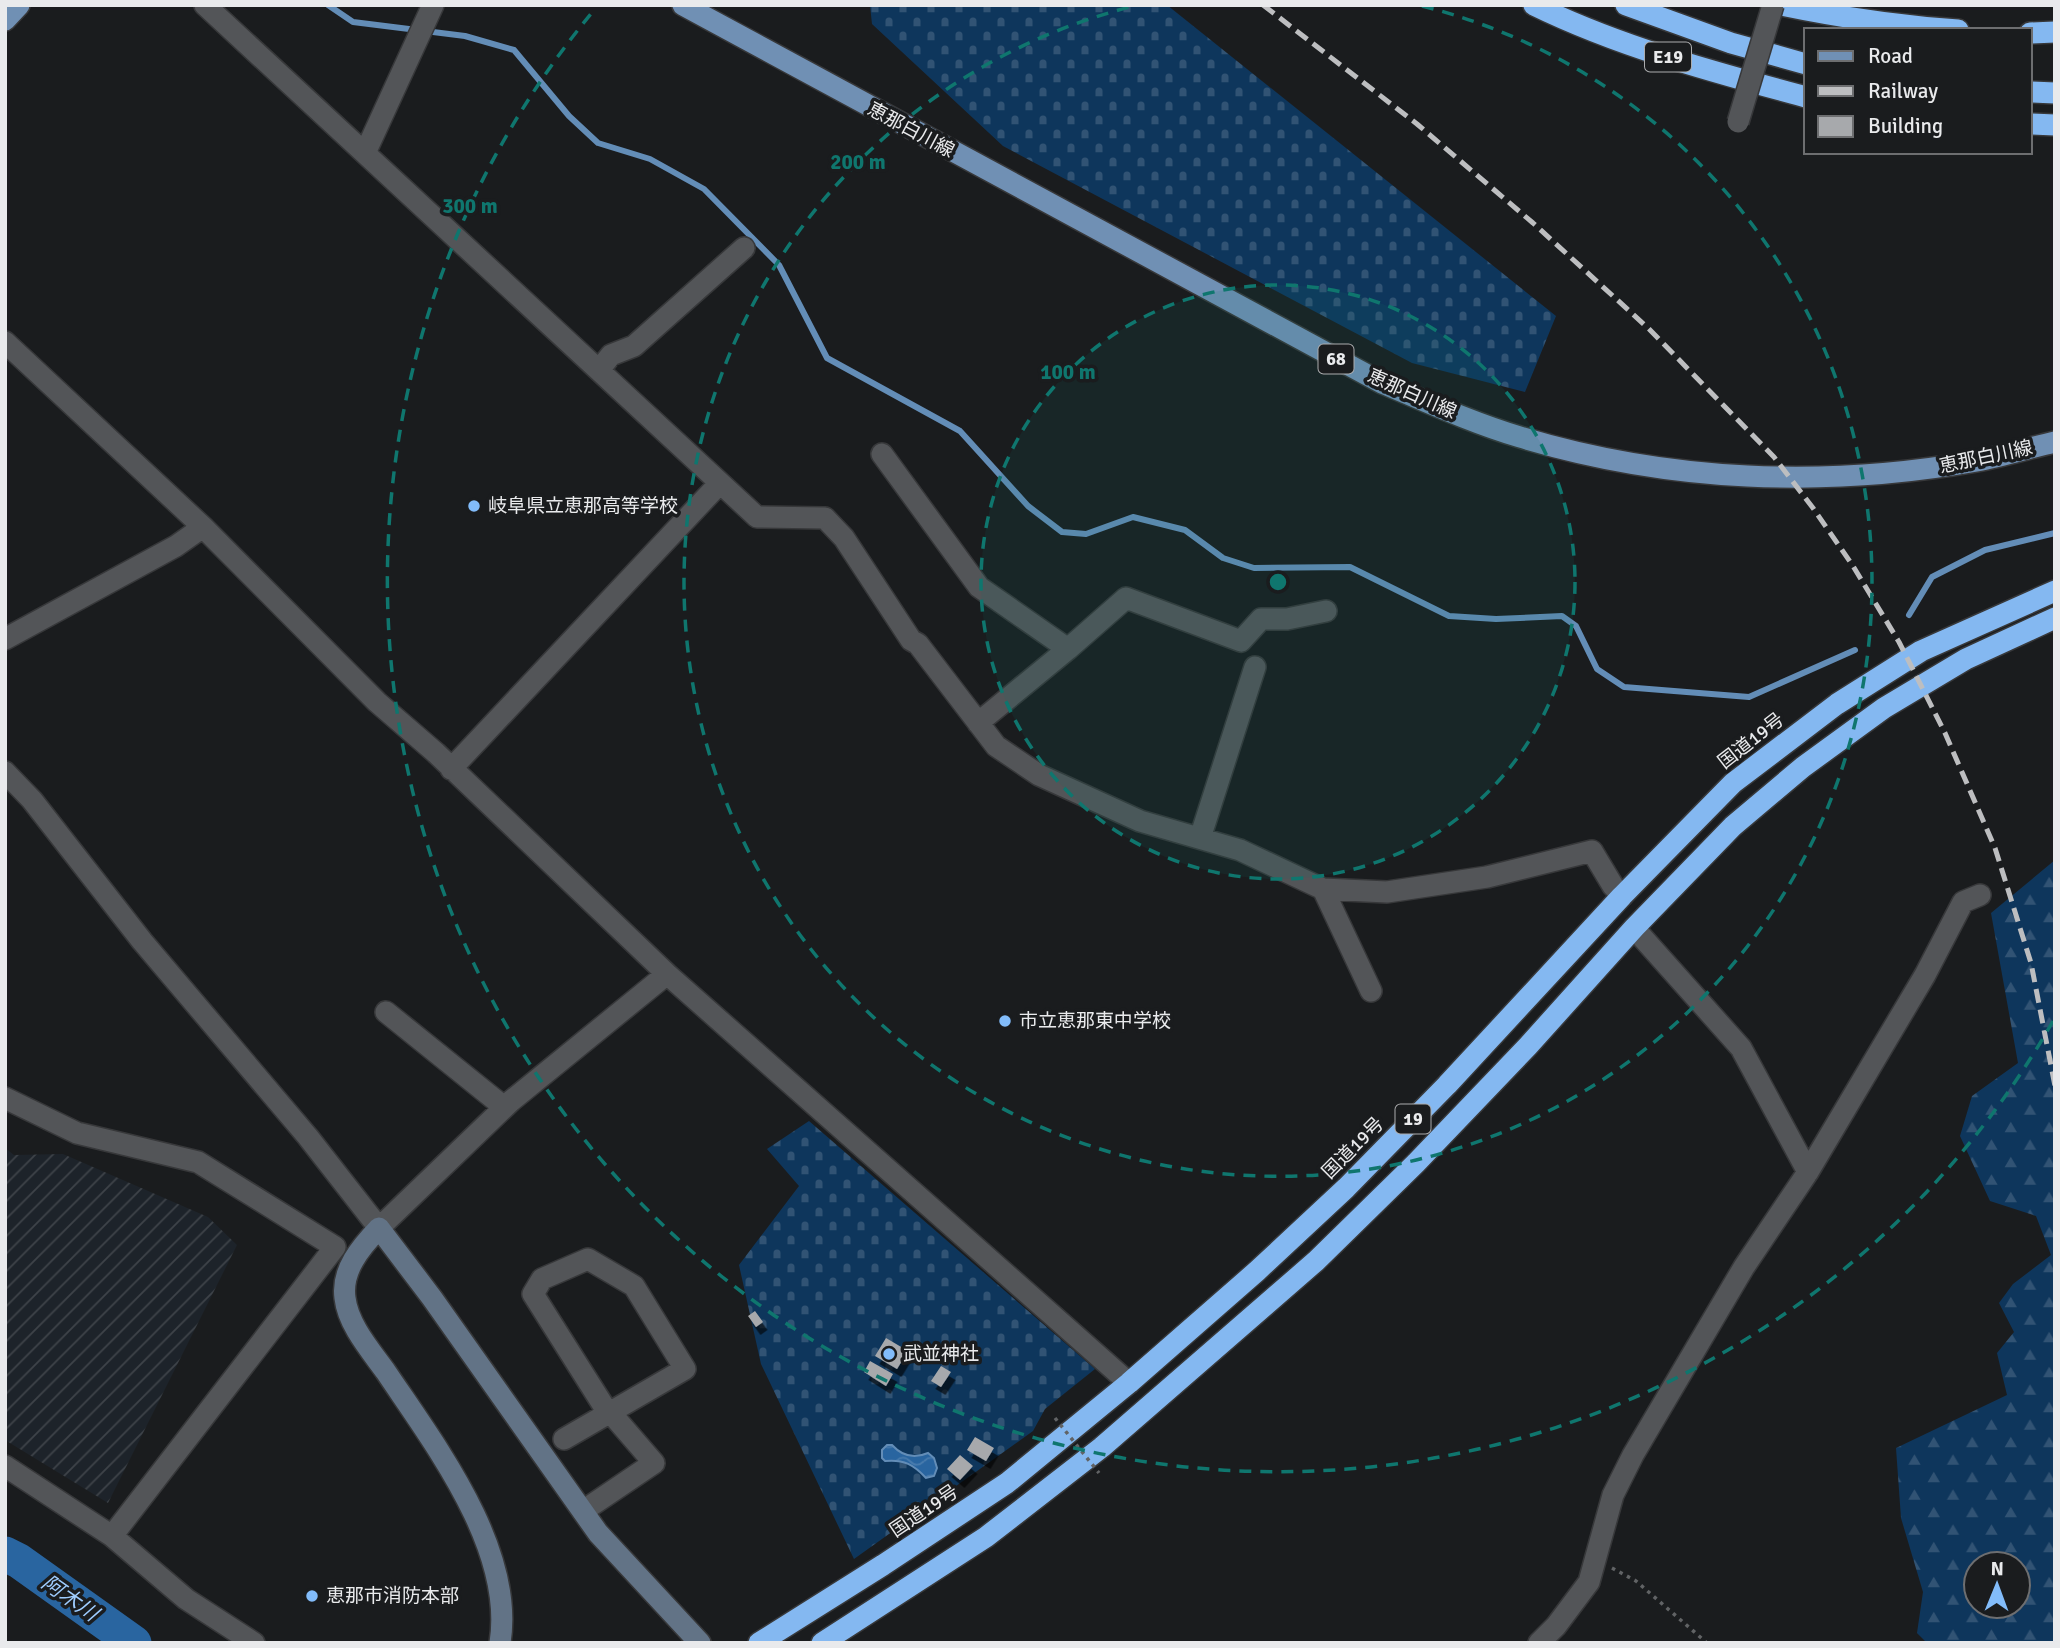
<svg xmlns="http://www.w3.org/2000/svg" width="2060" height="1648" font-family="Signika,'Noto Sans JP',sans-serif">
<defs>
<pattern id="industrial-furrows" width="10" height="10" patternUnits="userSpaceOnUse" patternTransform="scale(1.75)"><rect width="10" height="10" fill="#1d232a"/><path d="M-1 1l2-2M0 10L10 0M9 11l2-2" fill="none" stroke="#3e4349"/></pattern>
<pattern id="forest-firs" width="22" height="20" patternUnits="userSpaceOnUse" patternTransform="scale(1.75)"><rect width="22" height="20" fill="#0e365c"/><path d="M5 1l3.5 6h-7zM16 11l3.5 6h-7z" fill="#315374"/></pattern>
<pattern id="cemetery-stones" width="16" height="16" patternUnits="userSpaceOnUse" patternTransform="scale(1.75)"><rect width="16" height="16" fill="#0e365c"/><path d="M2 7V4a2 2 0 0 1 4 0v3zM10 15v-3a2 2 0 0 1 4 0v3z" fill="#315374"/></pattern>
<pattern id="water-waves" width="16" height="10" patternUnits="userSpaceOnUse" patternTransform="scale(1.75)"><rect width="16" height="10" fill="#2965a0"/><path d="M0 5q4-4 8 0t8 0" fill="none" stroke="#487bad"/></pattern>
<filter id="shadow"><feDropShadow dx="4.5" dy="8" stdDeviation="0" flood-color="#0009"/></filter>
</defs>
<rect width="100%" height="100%" fill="#1a1c1e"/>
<path fill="url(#industrial-furrows)" d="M 5,1148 L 14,1155 L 63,1154 L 208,1217 L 237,1245 L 108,1503 L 5,1440 Z"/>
<path fill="url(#forest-firs)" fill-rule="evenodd" d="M 2055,860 L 2055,1643 L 1927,1643 L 1917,1633 L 1923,1592 L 1901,1518 L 1896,1448 L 2007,1395 L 1997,1353 L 2014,1332 L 1999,1303 L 2013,1284 L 2051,1255 L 2036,1216 L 1990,1201 L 1960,1136 L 1972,1096 L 2018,1063 L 1991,913 ZM 1976,1564 L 2018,1564 L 2018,1606 L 1976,1606 Z"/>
<path fill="url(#cemetery-stones)" d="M 870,5 L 1167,5 L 1556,316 L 1525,392 L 1412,363 L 1003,146 L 872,24 Z
M 809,1121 L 1095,1369 L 1045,1409 L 1033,1431 L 854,1559 L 761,1364 L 739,1265 L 799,1186 L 767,1149 Z"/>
<path fill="url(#water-waves)" stroke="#638db7" stroke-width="2" d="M 887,1445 L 892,1445 C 902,1456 914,1459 928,1453 L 934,1458 L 937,1468 L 934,1476 L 926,1478 C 914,1465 904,1459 885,1461 L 882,1458 L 882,1450 Z"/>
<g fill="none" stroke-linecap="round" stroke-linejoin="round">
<path stroke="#638db7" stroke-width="6" d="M 328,5 L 353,22 L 465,36 L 514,50 L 569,116 L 598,143 L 650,159 L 704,189 L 779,265 L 827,358 L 960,431 L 1028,506 L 1062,532 L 1086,534 L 1133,517 L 1185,530 L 1223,558 L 1254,568 L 1350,567 L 1449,616 L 1496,619 L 1562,616 L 1576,626 L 1597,669 L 1624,687 L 1749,697 L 1855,650
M 1909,615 L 1932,577 L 1985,550 L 2055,533"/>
<path stroke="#2965a0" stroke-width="35" d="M 5,1554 L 19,1561 L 134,1643"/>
</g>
<path fill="#a7a9ac" filter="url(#shadow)" d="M 755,1311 L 763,1322 L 756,1327 L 748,1316 Z
M 886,1338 L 908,1351 L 897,1369 L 875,1356 Z
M 870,1361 L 893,1374 L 886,1386 L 864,1372 Z
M 941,1366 L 951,1372 L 941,1387 L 931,1381 Z
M 975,1437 L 994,1448 L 986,1461 L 967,1450 Z
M 960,1455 L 973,1466 L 960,1480 L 947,1469 Z"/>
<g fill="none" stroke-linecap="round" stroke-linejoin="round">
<defs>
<path id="street" d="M 205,5 L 757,517 L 825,518 L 844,538 L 911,640 L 918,644 L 996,746 L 1039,775 L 1140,821 L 1240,850 L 1323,889 L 1387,892 L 1487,877 L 1592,851 L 1613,886 L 1622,896
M 365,153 L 433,5
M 5,342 L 203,527 L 377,702 L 436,753 L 667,974 L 1129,1383
M 599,370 L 611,355 L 634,346 L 744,248
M 882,454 L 979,587 L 1068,649 L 1126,598 L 1241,641 L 1261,619 L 1287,619 L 1326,611
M 5,639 L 176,546 L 203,527
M 978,723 L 1068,649
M 451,769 L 719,484
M 5,772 L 32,800 L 142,941 L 308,1137 L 379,1228 L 511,1101 L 667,974
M 1200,838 L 1255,667
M 1323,889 L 1371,991
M 1634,928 L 1741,1048 L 1808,1172
M 386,1012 L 504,1107
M 5,1098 L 77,1133 L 198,1162 L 335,1247 L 112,1536
M 564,1439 L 685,1369 L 634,1286 L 588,1259 L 542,1279 L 533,1294 L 603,1405 L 610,1412 L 654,1463 L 583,1511
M 5,1466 L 112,1536 L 186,1599 L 254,1643
M 1539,1643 L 1556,1626 L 1589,1582 L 1613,1495 L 1633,1455 L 1744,1267 L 1808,1172 L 1925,975 L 1963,902 L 1980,895"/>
<path id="secondary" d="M 500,1643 C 515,1549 435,1445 386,1372 C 371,1351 348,1325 345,1298 C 341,1270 361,1247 379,1228 L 432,1298 L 598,1533 L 700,1643"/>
<path id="primary" d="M 683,5 L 1382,383 C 1427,402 1473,423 1520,437 C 1669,482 1825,488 1977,461 C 2003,456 2029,448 2055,442
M 5,20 L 19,5"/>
<path id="highway" d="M 1534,5 C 1620,47 1714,72 1806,97
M 1626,5 L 1731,43 L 1806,64
M 1781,5 C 1839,17 1898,26 1958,30
M 2030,33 L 2055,32
M 2030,92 L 2055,93
M 2030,124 L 2055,125
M 759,1643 L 883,1565 L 1007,1483 L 1129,1383 L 1257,1271 L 1346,1188 L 1447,1085 L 1622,896 L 1733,783 L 1837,704 L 1921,651 L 2055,591
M 822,1643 L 986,1537 L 1102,1447 L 1316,1261 L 1416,1163 L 1528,1046 L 1634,928 L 1733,826 L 1803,767 L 1884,708 L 1966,659 L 2055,618"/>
</defs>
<use href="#street" stroke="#37383a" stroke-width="24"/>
<use href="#secondary" stroke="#37383a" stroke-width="24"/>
<use href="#primary" stroke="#37383a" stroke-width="24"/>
<use href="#highway" stroke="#37383a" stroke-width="24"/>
<path stroke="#616365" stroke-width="3.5" stroke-dasharray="3.5 5" stroke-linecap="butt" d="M 1612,1568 L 1636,1581 L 1707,1643"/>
<use href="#street" stroke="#535558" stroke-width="21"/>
<use href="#secondary" stroke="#627386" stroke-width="21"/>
<use href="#primary" stroke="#7090b4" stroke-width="21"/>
<use href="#highway" stroke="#84b8f1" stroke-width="21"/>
<path stroke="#bdbec0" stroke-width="5" stroke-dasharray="14 7" stroke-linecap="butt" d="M 1263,5 L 1417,124 L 1533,223 L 1648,328 L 1774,457 L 1813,508 L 1853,566 L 1899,642 L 1945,733 L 1995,848 L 2031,963 L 2055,1086"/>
<defs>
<path id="street-bridge" d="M 1738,122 L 1773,5"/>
</defs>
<use href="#street-bridge" stroke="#37383a" stroke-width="24" stroke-linecap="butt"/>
<path stroke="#616365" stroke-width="3.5" stroke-dasharray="3.5 5" stroke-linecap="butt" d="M 1055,1418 L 1099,1473"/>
<use href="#street-bridge" stroke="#535558" stroke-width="21"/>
</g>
<circle cx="1278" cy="582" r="297" fill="#0f766e" fill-opacity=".12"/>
<g fill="none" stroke="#0f766e" stroke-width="3.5" stroke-dasharray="12 9">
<circle cx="1278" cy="582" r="297"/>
<path d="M1422 6A594 594 0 1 1 1134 6"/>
<path d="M2053 1021A891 891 0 1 1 595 9"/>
</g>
<g fill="#82bcfa" stroke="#1a1c1e" stroke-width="2.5">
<circle cx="474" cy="506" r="7"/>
<circle cx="1005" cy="1021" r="7"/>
<circle cx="889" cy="1354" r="7"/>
<circle cx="312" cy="1596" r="7"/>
</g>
<g text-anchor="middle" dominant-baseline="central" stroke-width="7" stroke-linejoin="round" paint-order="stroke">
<g fill="#1a1c1e" stroke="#abacae" stroke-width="2">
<rect x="1645" y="42.5" width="46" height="29" rx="5"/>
<rect x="1318.5" y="344.5" width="35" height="29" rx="5"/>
<rect x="1395.5" y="1104.5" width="35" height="29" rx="5"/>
</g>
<g font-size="18" font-weight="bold" fill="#e9eaec">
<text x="1668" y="57">E19</text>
<text x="1336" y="359">68</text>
<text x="1413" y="1119">19</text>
</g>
<g font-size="19" fill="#e9eaec" stroke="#1a1c1e">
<text transform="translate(911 130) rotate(28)">恵那白川線</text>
<text transform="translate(1412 394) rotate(24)">恵那白川線</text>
<text transform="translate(1986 457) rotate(-12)">恵那白川線</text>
<text transform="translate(1751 741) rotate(-38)">国道19号</text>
<text transform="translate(1353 1148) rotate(-45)">国道19号</text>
<text transform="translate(924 1511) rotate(-34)">国道19号</text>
</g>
<g font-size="19" fill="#e9eaec" stroke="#1a1c1e" text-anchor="start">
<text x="488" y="506">岐阜県立恵那高等学校</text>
<text x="1019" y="1021">市立恵那東中学校</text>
<text x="903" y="1354">武並神社</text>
<text x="326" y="1596">恵那市消防本部</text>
</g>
<g font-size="21" font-style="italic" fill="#9fcdff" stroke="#1a1c1e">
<text transform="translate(70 1598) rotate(35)">阿木川</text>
</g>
</g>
<circle cx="1278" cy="582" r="10" fill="#0f766e" stroke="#1a1c1e" stroke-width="3.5"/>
<g font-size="21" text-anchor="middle" font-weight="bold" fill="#0f766e" stroke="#1a1c1e" stroke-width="7" stroke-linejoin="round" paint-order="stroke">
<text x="858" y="169">200 m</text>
<text x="470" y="213">300 m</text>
<text x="1068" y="379">100 m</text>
</g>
<rect width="2060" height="1648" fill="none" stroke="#e9eaec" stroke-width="14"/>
<rect x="1804" y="28" width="228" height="126" fill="#1a1c1e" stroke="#6d6e70" stroke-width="2"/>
<rect x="1818" y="51" width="35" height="10" fill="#7090b4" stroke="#6d6e70" stroke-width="2"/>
<text x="1868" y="63" font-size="21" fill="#e9eaec">Road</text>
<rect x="1818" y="86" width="35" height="10" fill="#bdbec0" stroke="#6d6e70" stroke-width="2"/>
<text x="1868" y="98" font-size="21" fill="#e9eaec">Railway</text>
<rect x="1818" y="116" width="35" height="21" fill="#a7a9ac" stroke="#6d6e70" stroke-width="2"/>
<text x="1868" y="133" font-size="21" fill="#e9eaec">Building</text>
<g transform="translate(1997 1585) rotate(1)"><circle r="33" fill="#1a1c1e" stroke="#6d6e70" stroke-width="2"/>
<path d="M0-5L12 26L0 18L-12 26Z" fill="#82bcfa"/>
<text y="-10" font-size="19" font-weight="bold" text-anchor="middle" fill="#e9eaec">N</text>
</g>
</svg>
